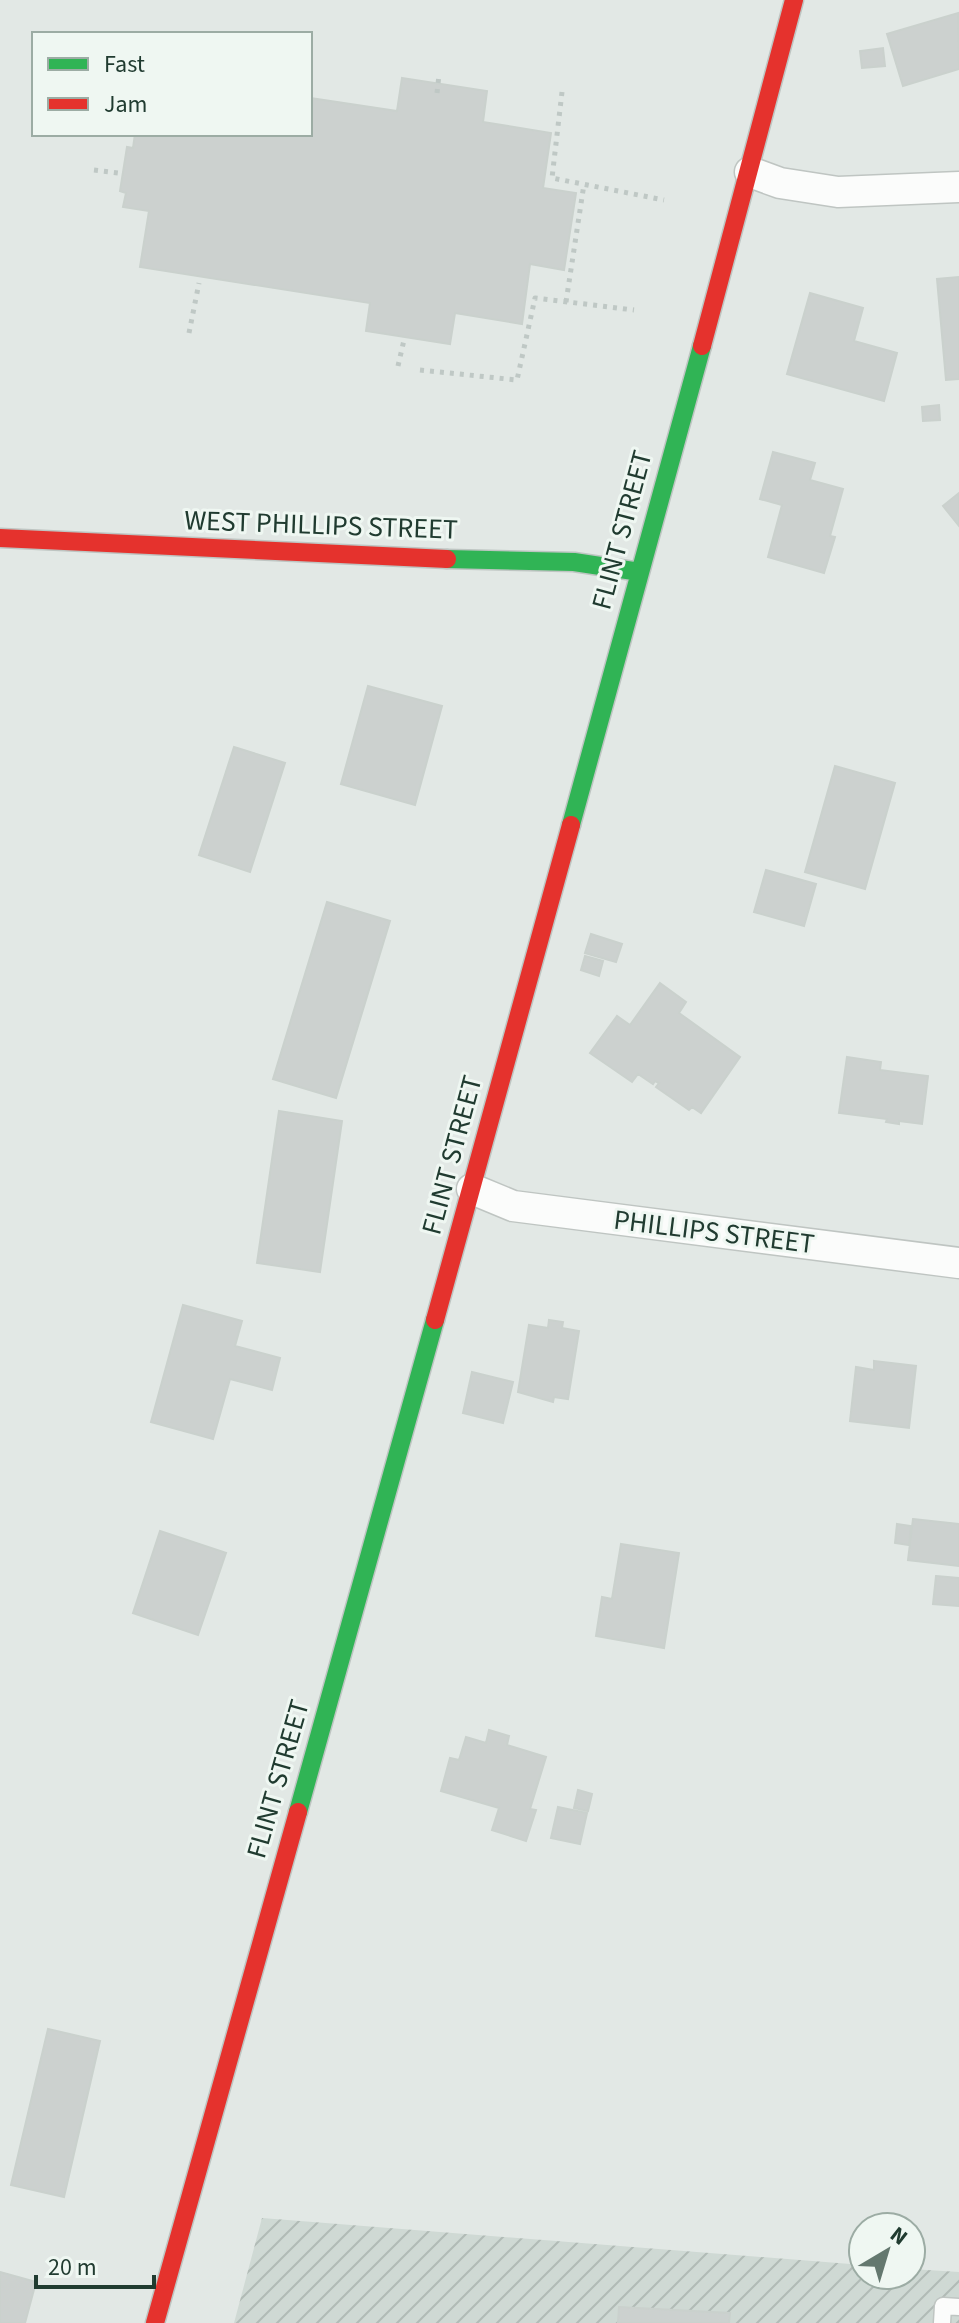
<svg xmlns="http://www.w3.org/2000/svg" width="959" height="2323" font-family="'Source Sans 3',sans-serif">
<defs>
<pattern id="industrial-furrows" width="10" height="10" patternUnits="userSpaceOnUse" patternTransform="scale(2)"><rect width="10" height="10" fill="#cfd9d4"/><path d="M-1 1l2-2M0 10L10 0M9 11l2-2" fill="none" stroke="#b1bbb6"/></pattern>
</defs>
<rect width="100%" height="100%" fill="#e2e8e5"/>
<path fill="url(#industrial-furrows)" d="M 262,2218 L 863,2265 L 863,2275 L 911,2275 L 911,2269 L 959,2272 L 959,2323 L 234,2323 Z"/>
<path fill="#ccd1cf" stroke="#cad1cd" stroke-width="2" d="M 958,13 L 959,69 L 903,86 L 887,34 Z
M 883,48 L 885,66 L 862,68 L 860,51 Z
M 402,78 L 487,91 L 483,122 L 551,133 L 543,188 L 576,193 L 564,270 L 530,264 L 522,324 L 455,313 L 450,344 L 366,331 L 370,303 L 140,267 L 149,211 L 123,207 L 126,193 L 120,191 L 127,147 L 133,148 L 135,134 L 310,134 L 310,98 L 397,111 Z
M 959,277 L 959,379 L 946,380 L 937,279 Z
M 810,293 L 863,308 L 854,341 L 897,353 L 884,401 L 787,374 Z
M 939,405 L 940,420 L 923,421 L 922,407 Z
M 773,452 L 815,463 L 810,480 L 843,489 L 830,536 L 835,537 L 824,573 L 768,557 L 782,505 L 760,499 Z
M 959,493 L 959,526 L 943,506 Z
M 368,686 L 442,706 L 415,805 L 341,784 Z
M 234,747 L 285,763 L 250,872 L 199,855 Z
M 835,766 L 895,783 L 865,889 L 805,872 Z
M 766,870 L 816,884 L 804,926 L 754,912 Z
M 327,902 L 390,921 L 336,1098 L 273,1079 Z
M 591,934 L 622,944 L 616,962 L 585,953 Z
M 585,956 L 603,961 L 599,976 L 581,970 Z
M 660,983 L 686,1002 L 679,1013 L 740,1057 L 701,1113 L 692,1107 L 689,1110 L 656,1087 L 659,1083 L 655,1081 L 653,1084 L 638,1074 L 632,1082 L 590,1053 L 617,1016 L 630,1025 Z
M 847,1057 L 881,1062 L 880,1070 L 928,1076 L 922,1124 L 899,1121 L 899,1124 L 886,1122 L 887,1119 L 839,1113 Z
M 279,1111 L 342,1121 L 320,1272 L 257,1263 Z
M 183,1305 L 242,1321 L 235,1346 L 280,1358 L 272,1390 L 230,1379 L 213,1439 L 151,1422 Z
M 549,1320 L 563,1322 L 562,1328 L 579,1331 L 568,1399 L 554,1397 L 553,1402 L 518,1392 L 529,1325 L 548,1328 Z
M 874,1361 L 916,1366 L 909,1428 L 850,1421 L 856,1367 L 874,1370 Z
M 472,1372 L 513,1382 L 503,1423 L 463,1413 Z
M 913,1519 L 959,1524 L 959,1566 L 908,1560 Z
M 897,1524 L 911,1526 L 909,1545 L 895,1543 Z
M 160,1531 L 226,1553 L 198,1635 L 133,1613 Z
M 621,1544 L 679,1553 L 664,1648 L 596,1636 L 602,1597 L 612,1599 Z
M 936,1576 L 959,1578 L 959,1606 L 933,1604 Z
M 489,1730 L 509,1736 L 507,1745 L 546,1757 L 530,1809 L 536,1810 L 526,1841 L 492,1830 L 499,1808 L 441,1791 L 450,1758 L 459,1760 L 466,1737 L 486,1743 Z
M 578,1790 L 592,1794 L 588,1811 L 574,1808 Z
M 558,1807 L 587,1813 L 580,1844 L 551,1838 Z
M 48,2029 L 100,2041 L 64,2197 L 11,2185 Z
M 0,2272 L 36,2282 L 25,2323 L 0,2323 Z
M 619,2307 L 730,2313 L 729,2323 L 618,2323 Z"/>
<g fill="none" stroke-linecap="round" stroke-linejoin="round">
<defs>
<path id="lane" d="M 942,2323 L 943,2306 L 959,2307"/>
<path id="street" d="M 750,172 L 780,183 L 838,192 L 959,187
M 472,1189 L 513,1206 L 959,1263"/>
<path id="fast" d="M 447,559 L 574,562 L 640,572
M 571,825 L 702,346
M 298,1812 L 435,1320"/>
<path id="jam" d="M 702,346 L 794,0
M 0,538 L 447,559
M 435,1320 L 571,825
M 155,2323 L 298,1812"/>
</defs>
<use href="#lane" stroke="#bfc5c2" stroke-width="19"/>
<use href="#street" stroke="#bfc5c2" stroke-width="33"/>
<use href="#fast" stroke="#bec5c2" stroke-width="21"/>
<use href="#jam" stroke="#bec5c2" stroke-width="21"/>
<path stroke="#bfc8c5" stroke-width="5" stroke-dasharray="4 6" stroke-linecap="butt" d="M 562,92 L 552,178 L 664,200
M 437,93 L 439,75
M 94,170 L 118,173
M 566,302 L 584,184
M 189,333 L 199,283
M 398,366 L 404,340
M 420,370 L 517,380 L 535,298 L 634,310"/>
<use href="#lane" stroke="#fbfcfb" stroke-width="16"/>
<use href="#street" stroke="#fbfcfb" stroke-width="30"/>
<use href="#fast" stroke="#30b455" stroke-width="18"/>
<use href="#jam" stroke="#e5322d" stroke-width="18"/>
</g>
<g text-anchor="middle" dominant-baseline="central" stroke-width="6" stroke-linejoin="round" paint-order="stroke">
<g font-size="28" fill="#203b30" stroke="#eff7f2">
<text transform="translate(321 525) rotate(2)">WEST PHILLIPS STREET</text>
<text transform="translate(622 530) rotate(-75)">FLINT STREET</text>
<text transform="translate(452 1155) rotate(-75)">FLINT STREET</text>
<text transform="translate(714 1232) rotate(7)">PHILLIPS STREET</text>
<text transform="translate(278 1779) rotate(-74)">FLINT STREET</text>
</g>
</g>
<rect x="32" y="32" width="280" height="104" fill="#eff7f2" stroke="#9caca4" stroke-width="2"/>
<rect x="48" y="58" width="40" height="12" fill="#30b455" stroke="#9caca4" stroke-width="2"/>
<text x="104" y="72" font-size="24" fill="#203b30">Fast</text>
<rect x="48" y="98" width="40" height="12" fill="#e5322d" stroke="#9caca4" stroke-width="2"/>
<text x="104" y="112" font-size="24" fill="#203b30">Jam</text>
<g transform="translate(887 2251) rotate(38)"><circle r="38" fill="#eff7f2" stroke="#9caca4" stroke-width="2"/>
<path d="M0-6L14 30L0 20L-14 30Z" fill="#64786f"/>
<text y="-12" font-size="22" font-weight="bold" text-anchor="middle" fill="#203b30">N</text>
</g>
<path d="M36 2275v12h118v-12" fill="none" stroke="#203b30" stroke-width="4"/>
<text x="48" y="2275" font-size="24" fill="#203b30" stroke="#eff7f2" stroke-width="6" paint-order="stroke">20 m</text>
</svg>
